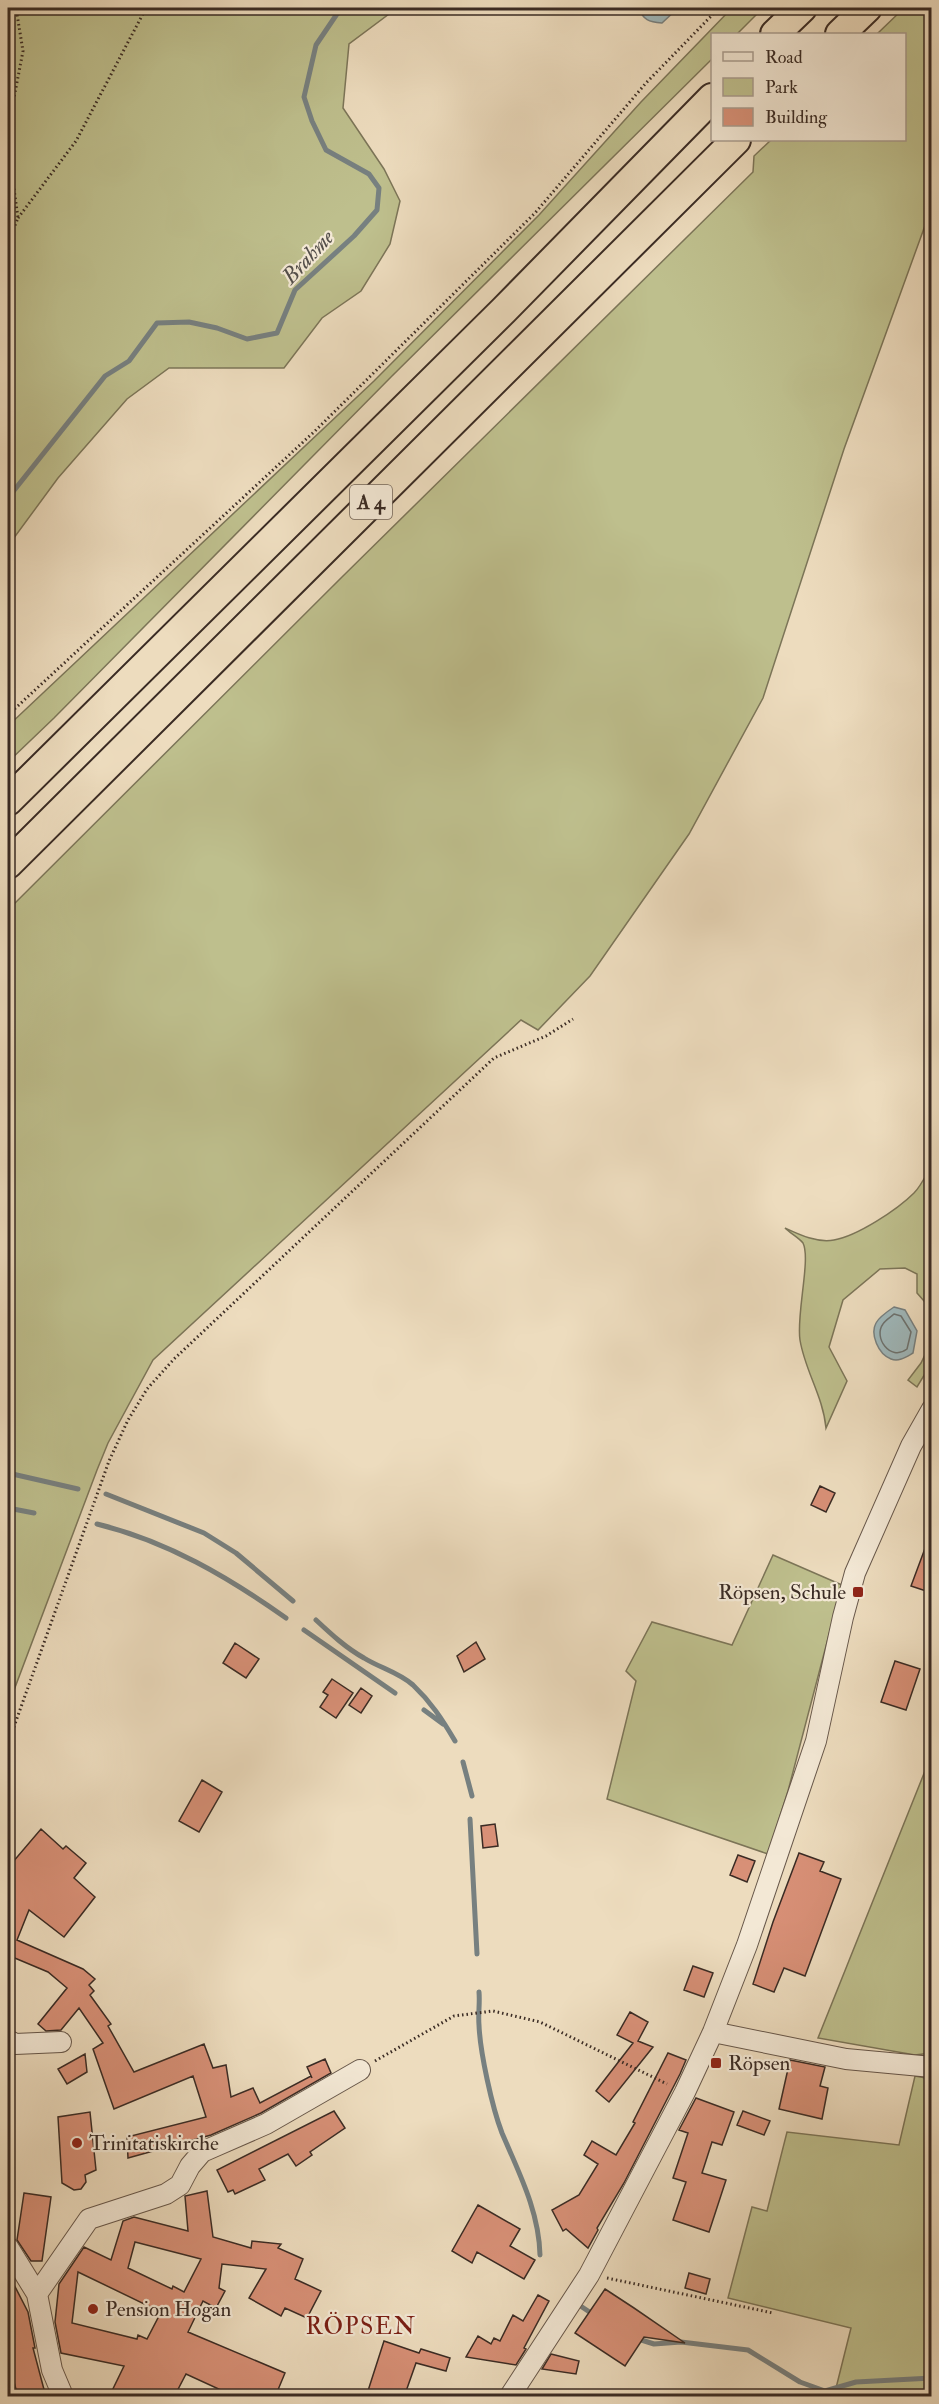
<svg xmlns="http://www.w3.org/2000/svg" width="939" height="2404" font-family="'IM FELL Double Pica',serif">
<rect width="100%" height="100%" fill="#eddcbe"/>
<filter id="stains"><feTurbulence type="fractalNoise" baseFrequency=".00333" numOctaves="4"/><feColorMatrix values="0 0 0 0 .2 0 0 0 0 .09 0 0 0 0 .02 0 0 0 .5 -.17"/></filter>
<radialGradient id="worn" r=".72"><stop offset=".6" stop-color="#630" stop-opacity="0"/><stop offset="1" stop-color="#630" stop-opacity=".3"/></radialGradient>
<path fill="#bebf8d" stroke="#7c7558" stroke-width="1.5" d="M 8,8 L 397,8 L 349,44 L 343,108 L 384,169 L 400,201 L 390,244 L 361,291 L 322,318 L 284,368 L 169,368 L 127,399 L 58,478 L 8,546 Z
M 732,8 L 763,8 L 737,34 L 712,34 L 712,59 L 391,377 L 54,718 L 8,762 L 8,726 L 374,381 L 539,215 L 641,102 Z
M 904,8 L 931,8 L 931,209 L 844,449 L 763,698 L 689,834 L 590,976 L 538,1030 L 521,1020 L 153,1360 L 108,1443 L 97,1470 L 11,1698 L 8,1696 L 8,910 L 342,577 L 753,172 L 754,156 L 771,140 L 904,140 L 904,34 L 877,34 Z
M 931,1166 L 931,1309 L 917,1293 L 917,1274 L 905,1268 L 880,1269 L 843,1300 L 829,1347 L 847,1381 L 826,1428 C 823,1396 805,1371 800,1340 C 796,1315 811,1259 803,1243 C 799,1238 790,1233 785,1228 C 800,1235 817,1243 834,1240 C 857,1236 897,1210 914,1193 C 921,1186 926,1175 931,1166 Z
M 931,1342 L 931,1364 L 917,1387 L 908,1380 L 921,1363 Z
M 773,1555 L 842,1585 L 788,1791 L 768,1854 L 607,1799 L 636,1681 L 626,1671 L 652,1622 L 732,1645 Z
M 931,1756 L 931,2053 L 915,2055 L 818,2038 Z
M 915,2076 L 931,2079 L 931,2396 L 834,2396 L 851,2328 L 728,2298 L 752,2207 L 767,2211 L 787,2132 L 899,2145 Z"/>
<path fill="#9fb9bd" stroke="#778080" stroke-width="1.5" d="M 639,8 L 678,8 L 662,23 C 649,22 643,20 639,8 Z
M 894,1307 L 905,1310 L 917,1331 L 913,1353 C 906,1357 899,1362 891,1359 C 878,1354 870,1334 876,1323 C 879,1317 888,1311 894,1307 Z"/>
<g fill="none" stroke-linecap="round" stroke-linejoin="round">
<path stroke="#6c7270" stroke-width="1.5" d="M 894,1314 L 901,1316 L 911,1332 L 907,1349 C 890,1362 873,1337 883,1324 C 885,1320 891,1317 894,1314 Z"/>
<path stroke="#778080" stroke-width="5" d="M 8,498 L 105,376 L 129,361 L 157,323 L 189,322 L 217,328 L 247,339 L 277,333 L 295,290 L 354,236 L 377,210 L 379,188 L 369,174 L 326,150 L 312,121 L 304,97 L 316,45 L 341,8
M 8,1473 L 78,1489
M 106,1494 L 204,1533 L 236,1553 L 293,1601
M 8,1508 L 34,1513
M 97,1524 C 167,1541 228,1577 286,1618
M 316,1620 C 331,1634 346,1648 364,1658 C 380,1668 398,1672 413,1685 C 431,1702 442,1719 455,1741
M 304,1630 L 395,1693
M 424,1710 L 443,1724
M 463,1762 L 472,1796
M 470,1819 L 477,1954
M 479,1992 C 480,2003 478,2014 479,2025 C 480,2052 492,2107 502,2133 C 519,2173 539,2211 540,2255
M 576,2303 L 594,2315
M 635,2338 L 654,2344 L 681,2342 L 748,2350 L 800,2382 L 825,2391 L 856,2382 L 932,2378"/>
</g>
<path fill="#d89077" stroke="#3a2b24" stroke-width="1.5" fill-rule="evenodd" d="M 820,1486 L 835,1493 L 826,1512 L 811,1505 Z
M 930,1535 L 932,1535 L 932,1593 L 911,1586 Z
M 476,1642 L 485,1659 L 464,1672 L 457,1656 Z
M 235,1643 L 259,1659 L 246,1678 L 223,1663 Z
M 895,1661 L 920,1669 L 906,1710 L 881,1702 Z
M 332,1679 L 353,1693 L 336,1718 L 320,1707 L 328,1695 L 323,1692 Z
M 361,1688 L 372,1696 L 361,1713 L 349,1705 Z
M 202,1780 L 222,1792 L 199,1832 L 179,1821 Z
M 495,1824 L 498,1846 L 483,1848 L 481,1826 Z
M 41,1829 L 63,1849 L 66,1846 L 86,1863 L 74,1878 L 95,1897 L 64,1937 L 29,1910 L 17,1940 L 83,1969 L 95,1979 L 89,1985 L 94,1991 L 90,1995 L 111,2024 L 108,2026 L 134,2072 L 204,2044 L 213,2068 L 226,2065 L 231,2097 L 253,2088 L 260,2103 L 311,2076 L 312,2078 L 307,2067 L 325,2059 L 331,2073 L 261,2113 L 211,2135 L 128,2158 L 127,2137 L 206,2117 L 193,2076 L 114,2109 L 93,2049 L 103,2043 L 79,2008 L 61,2030 L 46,2031 L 38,2024 L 67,1988 L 48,1972 L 10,1956 L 8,1961 L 8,1911 L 13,1899 L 9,1896 L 12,1863 Z
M 799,1853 L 824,1862 L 820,1871 L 841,1879 L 805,1976 L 784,1968 L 774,1992 L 753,1984 L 773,1922 Z
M 738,1855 L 755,1861 L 747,1882 L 730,1875 Z
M 693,1966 L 713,1973 L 704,1997 L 684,1990 Z
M 630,2012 L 648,2022 L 638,2041 L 653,2047 L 609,2102 L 596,2091 L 633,2043 L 617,2035 Z
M 668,2053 L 686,2060 L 680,2074 L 624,2183 L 597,2228 L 598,2230 L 588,2248 L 566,2229 L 563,2231 L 552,2210 L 579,2195 L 598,2164 L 584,2155 L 592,2141 L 616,2155 L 635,2123 L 633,2122 Z
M 85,2054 L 87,2072 L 67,2084 L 58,2069 Z
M 790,2060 L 825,2067 L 820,2086 L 828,2088 L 822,2119 L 779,2109 Z
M 696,2098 L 734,2112 L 722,2145 L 712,2142 L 702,2173 L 726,2180 L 709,2232 L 673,2220 L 686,2182 L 673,2178 L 688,2133 L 679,2130 Z
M 334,2111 L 345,2128 L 310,2152 L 312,2155 L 296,2166 L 288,2154 L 259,2169 L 265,2180 L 235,2194 L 233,2190 L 228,2192 L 217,2170 Z
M 743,2111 L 770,2121 L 764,2135 L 737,2125 Z
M 90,2112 L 96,2170 L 85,2175 L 86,2182 L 81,2189 L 74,2190 L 62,2183 L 58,2117 Z
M 207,2191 L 213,2237 L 251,2248 L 252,2241 L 281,2244 L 278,2248 L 303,2259 L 295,2279 L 321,2291 L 307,2318 L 285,2308 L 281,2316 L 249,2298 L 266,2269 L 222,2264 L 219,2288 L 225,2291 L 216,2308 L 203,2301 L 188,2332 L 285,2373 L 275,2397 L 236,2397 L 186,2374 L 174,2397 L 109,2397 L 124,2366 L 61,2353 L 55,2322 L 59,2284 L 84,2247 L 111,2260 L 123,2221 L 134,2217 L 188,2231 L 185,2196 ZM 135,2242 L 201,2259 L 184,2292 L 173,2286 L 172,2289 L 128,2268 ZM 78,2272 L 161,2312 L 147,2339 L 138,2335 L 137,2339 L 72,2323 Z
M 24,2193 L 51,2197 L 42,2261 L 31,2261 L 17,2240 Z
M 478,2205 L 520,2229 L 510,2246 L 535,2260 L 524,2279 L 477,2252 L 472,2263 L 452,2251 Z
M 8,2273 L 28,2312 L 35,2348 L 33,2348 L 46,2397 L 18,2397 L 12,2374 L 8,2376 Z
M 689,2273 L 710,2279 L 706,2294 L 685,2288 Z
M 605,2289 L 634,2308 L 685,2343 L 644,2337 L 625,2366 L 575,2333 Z
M 538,2295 L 549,2301 L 524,2348 L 526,2349 L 516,2365 L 466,2357 L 478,2336 L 491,2344 L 494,2338 L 500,2341 L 513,2315 L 523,2321 Z
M 384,2341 L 419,2353 L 421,2349 L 450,2358 L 446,2371 L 416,2363 L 404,2397 L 366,2397 Z
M 551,2354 L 579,2361 L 576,2374 L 542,2369 Z"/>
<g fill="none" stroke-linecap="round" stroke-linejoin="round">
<defs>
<path id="minor" d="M 713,2032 L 846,2059 L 932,2067
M 8,2040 L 15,2044 L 61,2042
M 8,2247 L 37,2294 L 52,2370 L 63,2396
M 37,2294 L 89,2219 L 166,2194 L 180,2185 L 190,2166 L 202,2152 L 266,2124 L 360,2070
M 510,2396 L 589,2275 L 685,2092 L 713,2032 L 747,1945 L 816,1741 L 843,1617 L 855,1573 L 911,1446 L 932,1409"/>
<path id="highway" d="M 775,34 L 802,8
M 840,34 L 867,8
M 8,801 L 504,310 L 712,98
M 8,864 L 736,140"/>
</defs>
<use href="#minor" stroke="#67574a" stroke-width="22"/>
<use href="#highway" stroke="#3a2b24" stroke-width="32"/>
<path stroke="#3a2b24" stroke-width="3" stroke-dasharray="1.5 3" stroke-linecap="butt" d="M 18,218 L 76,141 L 146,8
M 8,242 L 18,218 L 10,160 L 13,103 L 23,51 L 16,8
M 8,715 L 315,431 L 535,213 L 646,83 L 719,8
M 8,1758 L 11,1735 L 109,1461 L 128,1420 L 147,1389 L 174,1359 L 494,1058 L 546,1036 L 573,1019
M 375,2061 L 454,2016 L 493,2011 L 540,2022 L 667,2084
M 607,2278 L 773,2313"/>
<use href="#minor" stroke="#f3e8d5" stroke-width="20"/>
<use href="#highway" stroke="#eddcbe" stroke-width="28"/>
</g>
<g fill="#8f2418" stroke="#f3e8d5" stroke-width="2">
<rect x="852" y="1586" width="12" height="12" rx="3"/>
<rect x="710" y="2057" width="12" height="12" rx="3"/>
<circle cx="77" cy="2143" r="6"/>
<circle cx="93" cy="2309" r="6"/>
</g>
<g text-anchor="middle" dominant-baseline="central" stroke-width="4.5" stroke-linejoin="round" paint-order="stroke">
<rect fill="#f3e8d5" stroke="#726459" stroke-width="1.5" x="350" y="485" width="42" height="34" rx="4.5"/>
<g font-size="20" font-weight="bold" fill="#3a2b24">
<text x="371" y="502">A 4</text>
</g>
<g font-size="21" fill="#3a2b24" stroke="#f3e8d5" text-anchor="start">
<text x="846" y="1592" text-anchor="end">Röpsen, Schule</text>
<text x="728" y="2063">Röpsen</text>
<text x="89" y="2143">Trinitatiskirche</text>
<text x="105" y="2309">Pension Hogan</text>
</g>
<g font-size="22" font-style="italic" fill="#534e4a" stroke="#f3e8d5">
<text transform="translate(308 257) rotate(-47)">Brahme</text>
</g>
<g font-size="24" letter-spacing="1.5" fill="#7a1f14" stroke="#f3e8d5">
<text x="361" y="2326">RÖPSEN</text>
</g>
</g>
<rect width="939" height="2404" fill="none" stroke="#eddcbe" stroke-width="30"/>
<rect x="9" y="9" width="921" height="2386" fill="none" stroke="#3a2b24" stroke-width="3"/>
<rect x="15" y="15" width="909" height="2374" fill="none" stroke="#3a2b24" stroke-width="1.5"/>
<rect x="711" y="33" width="195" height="108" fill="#f3e8d5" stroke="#a99c8e" stroke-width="1.5"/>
<rect x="723" y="52" width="30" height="9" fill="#f3e8d5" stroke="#a99c8e" stroke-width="1.5"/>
<text x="765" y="63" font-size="18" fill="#3a2b24">Road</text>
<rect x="723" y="78" width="30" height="18" fill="#bebf8d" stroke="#a99c8e" stroke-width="1.5"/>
<text x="765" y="93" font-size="18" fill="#3a2b24">Park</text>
<rect x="723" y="108" width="30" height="18" fill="#d89077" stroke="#a99c8e" stroke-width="1.5"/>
<text x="765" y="123" font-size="18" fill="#3a2b24">Building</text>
<rect width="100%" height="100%" filter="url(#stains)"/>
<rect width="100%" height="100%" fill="url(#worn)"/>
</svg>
